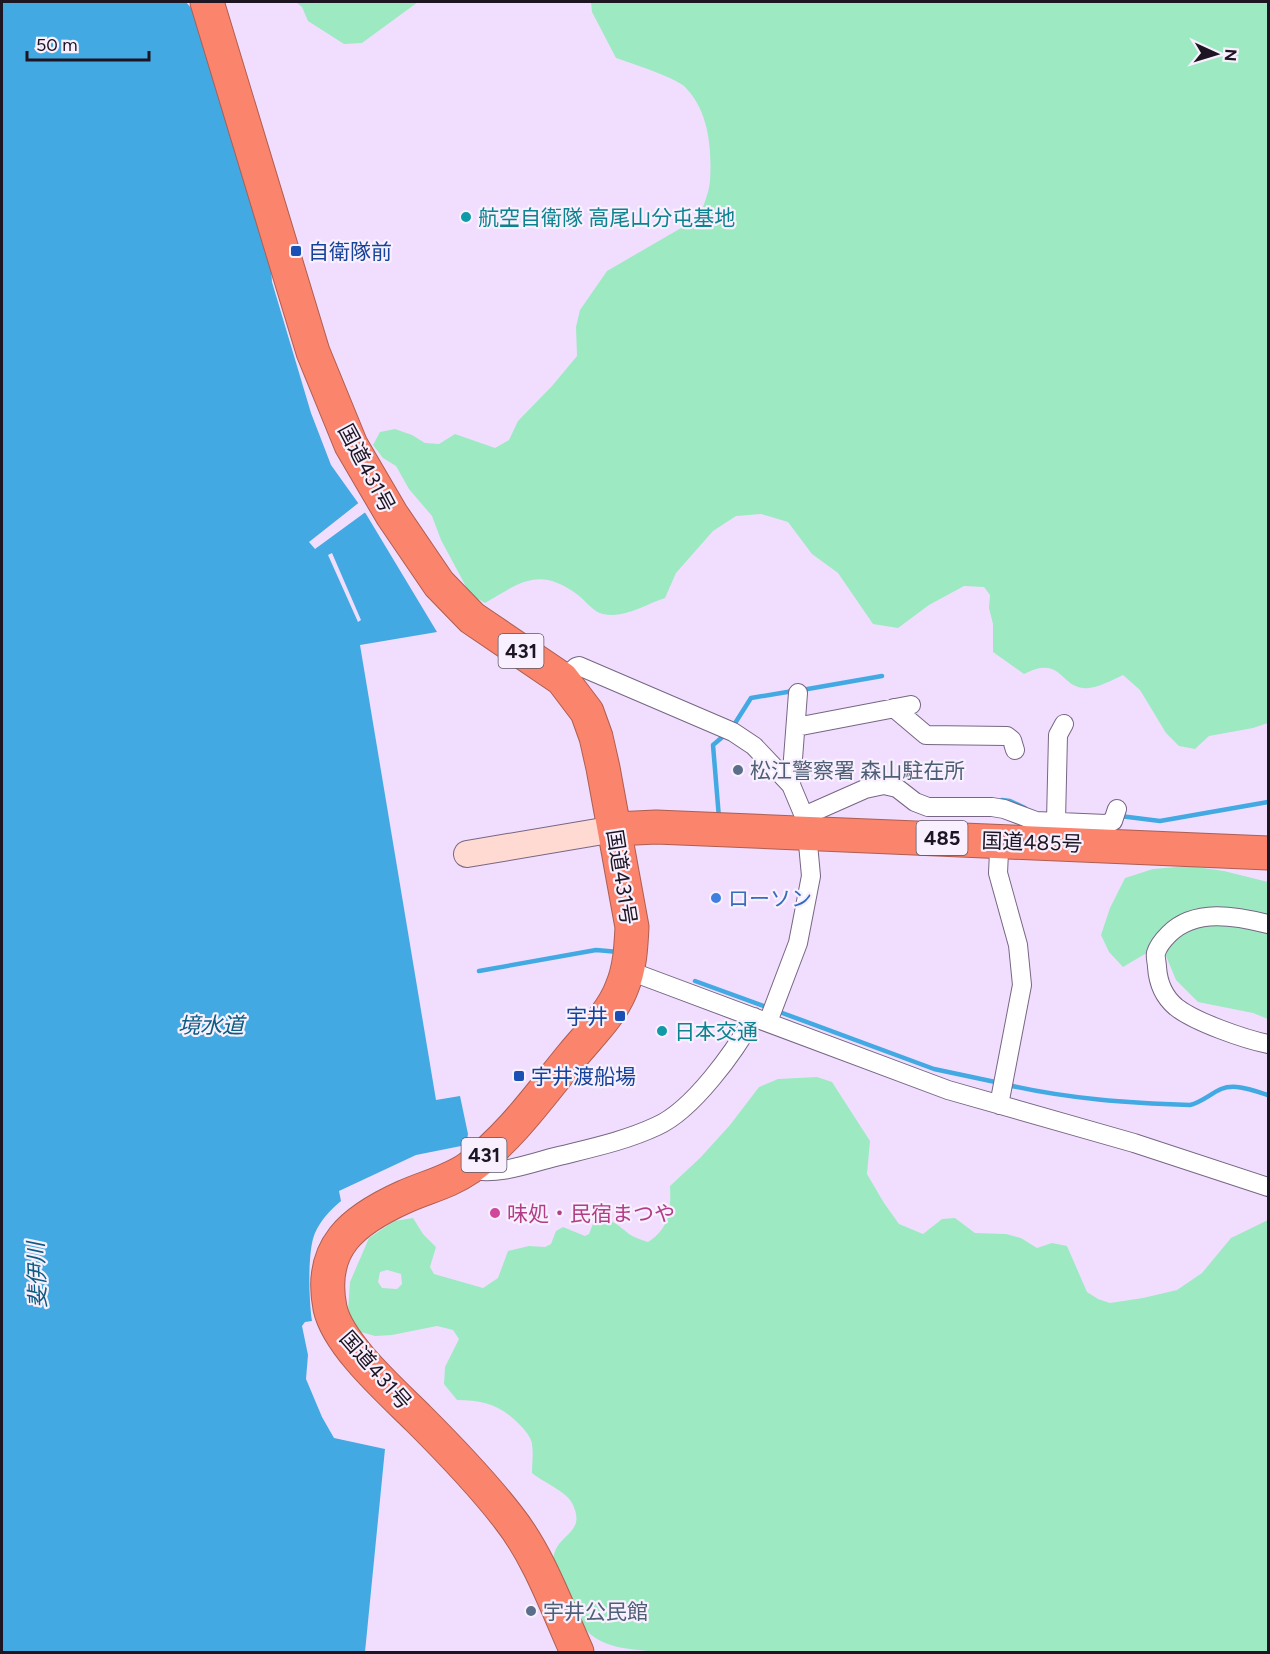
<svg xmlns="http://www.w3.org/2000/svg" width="1270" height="1654" font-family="Figtree,'Noto Sans JP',sans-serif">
<rect width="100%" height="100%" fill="#f1deff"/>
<path fill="#9de9c2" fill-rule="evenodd" d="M 296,2 L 418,2 L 362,43 L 344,44 L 308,21 L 302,7 Z
M 591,2 L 1268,2 L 1268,723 L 1253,728 L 1209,736 L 1195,749 L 1179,746 L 1166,733 L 1140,690 L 1123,675 C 1112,680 1095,690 1083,688 C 1059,685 1061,655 1024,674 L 993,652 L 993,624 L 989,608 L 990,595 L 984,587 L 964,586 L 929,605 L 898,628 L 873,624 L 838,573 L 812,554 L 788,522 L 761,514 L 736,516 L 713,531 L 676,573 L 665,598 C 646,604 624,619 603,614 C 594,613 585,600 578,595 C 539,566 521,582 485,603 L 470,594 L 441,540 L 432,516 L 409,489 L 396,466 L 383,458 L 373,445 L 380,432 L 395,429 L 412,435 L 425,443 L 439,444 L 455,434 L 495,448 L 509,440 L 518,421 L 552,386 L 577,356 L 576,327 L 580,310 L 607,271 L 700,217 C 703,205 709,193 710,181 C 712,149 709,110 684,86 C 673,77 631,63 616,58 L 592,12 Z
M 1189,866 L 1224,871 L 1268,882 L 1268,1019 L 1253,1013 L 1198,1002 L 1176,980 L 1166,956 L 1145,954 L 1123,967 L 1109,952 L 1101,935 L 1110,908 L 1125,878 L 1153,869 Z
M 817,1077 L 832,1082 L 870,1141 L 867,1174 L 884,1203 L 899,1224 L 923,1234 L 942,1219 L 955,1218 L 975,1233 L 1006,1234 L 1021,1238 L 1037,1248 L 1052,1243 L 1067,1246 L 1087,1292 L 1098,1299 L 1110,1303 L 1143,1298 L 1177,1290 L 1202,1273 L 1231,1238 L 1268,1220 L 1268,1652 L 659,1652 C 633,1649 600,1650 583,1626 C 575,1615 570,1601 564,1589 C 559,1579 551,1566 554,1554 C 560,1533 587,1532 572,1503 C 567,1492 543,1482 532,1473 C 532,1463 534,1450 531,1440 C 528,1433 522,1427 516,1421 C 498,1404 481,1400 457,1400 L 444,1384 L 445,1367 L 459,1339 L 453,1330 L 437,1326 L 392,1335 L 375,1336 L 354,1330 L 348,1311 L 350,1282 L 369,1238 L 394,1221 L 413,1218 L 423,1234 L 436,1247 L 430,1267 L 434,1274 L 483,1288 L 498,1278 L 508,1251 L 529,1246 L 545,1247 L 551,1244 L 556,1231 L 563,1227 L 585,1236 L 589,1234 L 593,1224 C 610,1215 616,1224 629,1234 C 635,1238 642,1240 648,1242 C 670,1228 671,1210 670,1186 L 700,1158 L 730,1125 L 759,1087 L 778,1079 ZM 387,1270 L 401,1274 L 402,1284 L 397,1289 L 382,1288 L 378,1282 L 380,1272 Z"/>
<path fill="#42a9e2" d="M 2,2 L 186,2 L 197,15 L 270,256 L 272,282 L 311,413 L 331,465 L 366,514 L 437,632 L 360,645 L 436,1100 L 460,1096 L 468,1134 L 466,1145 L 416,1155 L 339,1191 L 341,1201 C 330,1210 321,1220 315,1233 C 307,1251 309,1301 312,1321 L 305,1322 L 302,1326 L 308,1355 L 306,1379 L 322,1417 L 334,1438 L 385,1449 L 365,1652 L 2,1652 Z"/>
<path fill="#f1deff" d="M 361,501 L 367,511 L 315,549 L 309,542 Z
M 332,553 L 361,620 L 358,622 L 328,555 Z"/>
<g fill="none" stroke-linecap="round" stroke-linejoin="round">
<path stroke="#42a9e2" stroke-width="4.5" d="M 802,690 L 882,676
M 732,728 L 751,698 L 793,691
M 1002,800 L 1010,801 L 1025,808
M 1120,816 L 1160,821 L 1268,802
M 719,818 L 713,745 L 726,734
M 479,971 L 596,950 L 619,952
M 695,981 L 769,1008
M 777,1011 L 934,1069 L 1000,1083
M 1008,1085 C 1068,1099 1129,1103 1190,1105 C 1202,1102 1210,1094 1221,1089 C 1236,1083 1254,1091 1268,1095"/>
<defs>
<path id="street" d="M 562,679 L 576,667 L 579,666 L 733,732 L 754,746 L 791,785 L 804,816 L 807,833 L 811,876 L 798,943 L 768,1022
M 894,708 L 926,735 L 1007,736 L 1012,740 L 1015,750
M 796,727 L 911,705
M 791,785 L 798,693
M 804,816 L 865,789 L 884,785 L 897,788 L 915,802 L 928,807 L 992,807 L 1004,809 L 1036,821 L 1106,824 L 1113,821 L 1117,809
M 1056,821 L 1058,735 L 1064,724
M 1268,924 C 1236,916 1195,908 1169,934 C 1164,939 1158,946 1156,953 C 1155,957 1157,963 1157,967 C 1158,982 1163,996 1176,1007 C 1195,1022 1244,1039 1268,1044
M 627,970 L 948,1090 L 1134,1143 L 1268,1187
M 999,1105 L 1022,985 L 1018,945 L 998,873 L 999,852
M 469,1169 C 494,1176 526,1165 551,1158 C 586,1149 623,1142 657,1126 C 693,1110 735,1051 754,1017"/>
<path id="secondary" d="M 467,854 L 615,829"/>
<path id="highway" d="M 207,2 L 313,352 L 351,445 L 392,515 L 439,584 L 472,618 L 562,679 L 587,712 L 596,737 L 603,768 L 632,927 C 631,947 630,968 622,987 C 612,1014 589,1035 572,1056 C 540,1095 510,1138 469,1168 C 449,1182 426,1187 404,1197 C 353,1220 318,1247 330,1308 C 338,1345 392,1392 419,1419 C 450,1450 481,1482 508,1517 C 539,1556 557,1608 577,1652
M 615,829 L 656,827 L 1268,853"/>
</defs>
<use href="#street" stroke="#766683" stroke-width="20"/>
<use href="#secondary" stroke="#766683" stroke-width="28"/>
<use href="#highway" stroke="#ad5e52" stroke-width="35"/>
<use href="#street" stroke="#fff" stroke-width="18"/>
<use href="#secondary" stroke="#fedad3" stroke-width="26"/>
<use href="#highway" stroke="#fa846c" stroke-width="33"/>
</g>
<g fill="#0f9aa8" stroke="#f8f0fe" stroke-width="2">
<circle cx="466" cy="217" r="6"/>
<circle cx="662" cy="1031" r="6"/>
</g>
<g fill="#1a4fb4" stroke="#f8f0fe" stroke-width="2">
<rect x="290" y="245" width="12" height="12" rx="3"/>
<rect x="614" y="1010" width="12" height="12" rx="3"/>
<rect x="513" y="1070" width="12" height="12" rx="3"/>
</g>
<g fill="#5c6f8a" stroke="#f8f0fe" stroke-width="2">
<circle cx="738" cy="770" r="6"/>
<circle cx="531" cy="1611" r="6"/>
</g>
<circle fill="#3f7fe0" stroke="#f8f0fe" stroke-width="2" cx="716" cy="898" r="6"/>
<circle fill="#d1479c" stroke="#f8f0fe" stroke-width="2" cx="495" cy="1213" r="6"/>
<g text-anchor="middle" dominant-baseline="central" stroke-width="4.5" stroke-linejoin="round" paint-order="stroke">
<g fill="#f8f0fe" stroke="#5f5764" stroke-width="1.5">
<rect x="498.5" y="634" width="45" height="34" rx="4.5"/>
<rect x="916.5" y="821" width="51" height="34" rx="4.5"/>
<rect x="461.5" y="1138" width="45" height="34" rx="4.5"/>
</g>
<g font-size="20" font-weight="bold" fill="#1d1622">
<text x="521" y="651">431</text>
<text x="942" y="838">485</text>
<text x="484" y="1155">431</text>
</g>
<g font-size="21" fill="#0d838f" stroke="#f8f0fe" text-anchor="start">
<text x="478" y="217">航空自衛隊 高尾山分屯基地</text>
<text x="674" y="1031">日本交通</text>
</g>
<g font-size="21" fill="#164399" stroke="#f8f0fe" text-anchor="start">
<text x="308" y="251">自衛隊前</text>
<text x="608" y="1016" text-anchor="end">宇井</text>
<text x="531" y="1076">宇井渡船場</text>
</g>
<g font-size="21" fill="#1d1622" stroke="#f8f0fe">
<text transform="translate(367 468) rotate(62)">国道431号</text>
<text transform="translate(1032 842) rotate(2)">国道485号</text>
<text transform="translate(622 877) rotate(81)">国道431号</text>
<text transform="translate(376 1370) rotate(49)">国道431号</text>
</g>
<g font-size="21" fill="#4e5e75" stroke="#f8f0fe" text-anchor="start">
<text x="750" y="770">松江警察署 森山駐在所</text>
<text x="543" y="1611">宇井公民館</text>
</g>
<g font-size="21" fill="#366cbe" stroke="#f8f0fe" text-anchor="start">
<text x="728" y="898">ローソン</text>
</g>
<g font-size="21" fill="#b23c85" stroke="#f8f0fe" text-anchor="start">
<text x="507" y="1213">味処・民宿まつや</text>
</g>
<g font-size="22" font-style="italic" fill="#0c5b81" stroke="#f8f0fe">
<text x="211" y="1025">境水道</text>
<text transform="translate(37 1275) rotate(-92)">斐伊川</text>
</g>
</g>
<rect width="1270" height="1654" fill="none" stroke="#1d1622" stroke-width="6"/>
<g transform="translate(1216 54) rotate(94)" stroke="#f8f0fe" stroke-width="4.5" paint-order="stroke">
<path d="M0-4.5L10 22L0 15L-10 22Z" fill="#1d1622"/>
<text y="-9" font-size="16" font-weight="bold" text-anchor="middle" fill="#1d1622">N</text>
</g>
<path d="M27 51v9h122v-9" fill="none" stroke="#1d1622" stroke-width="3"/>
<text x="36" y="51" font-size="18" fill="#1d1622" stroke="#f8f0fe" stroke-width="4.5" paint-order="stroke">50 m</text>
</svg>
